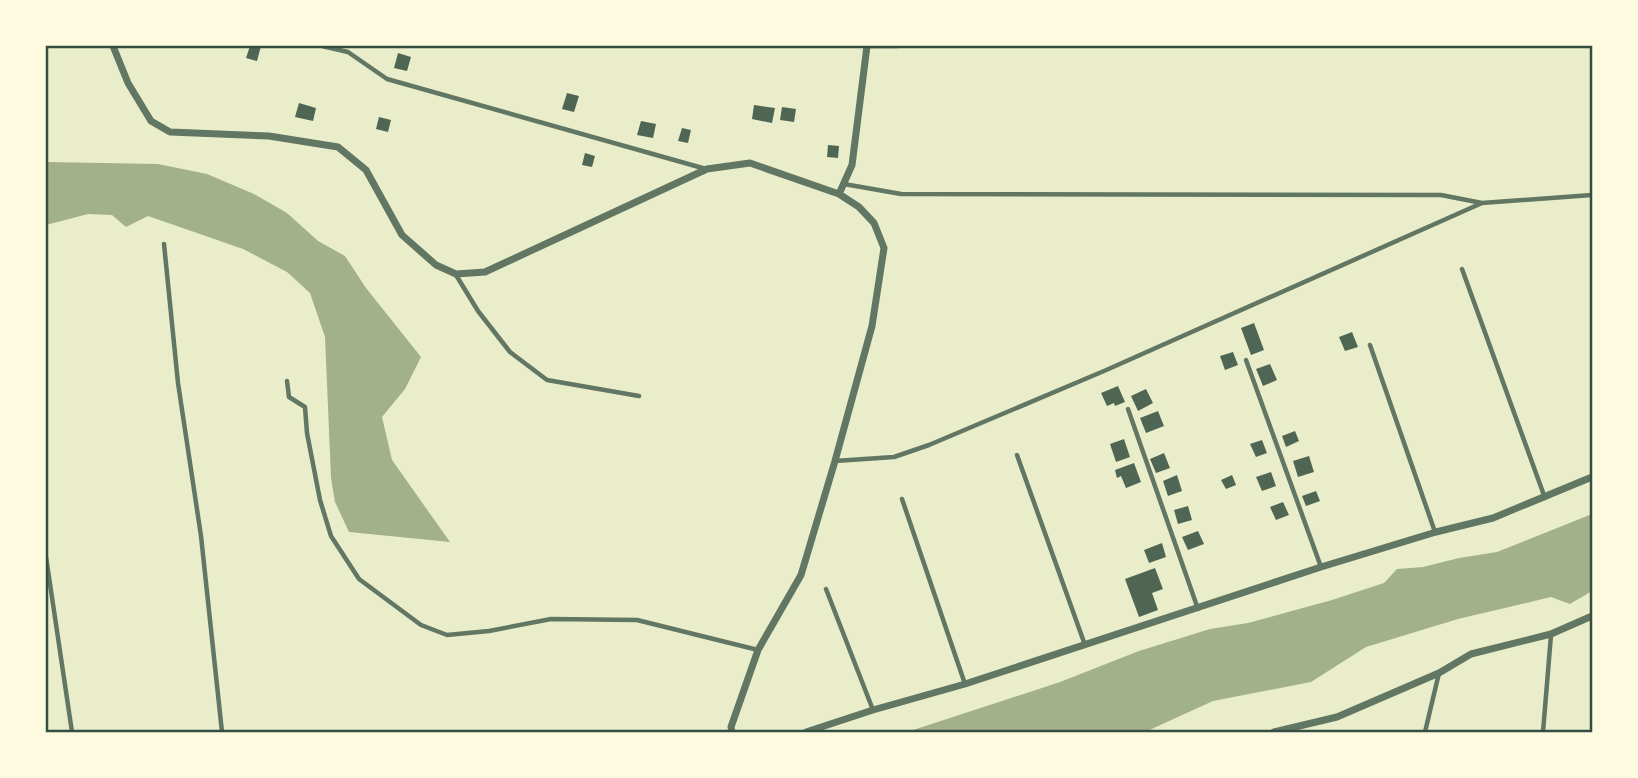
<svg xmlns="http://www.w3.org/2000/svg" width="1638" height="778" font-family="Barlow,sans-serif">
<rect width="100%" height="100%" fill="#e9edc9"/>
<path fill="#a3b18a" d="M 46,162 L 158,164 L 207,174 L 254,194 L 287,213 L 318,241 L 345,256 L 366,288 L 421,357 L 405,389 L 382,417 L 392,460 L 450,542 L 349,532 L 335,502 L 331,478 L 325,337 L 310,293 L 287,272 L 243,249 L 148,216 L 126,227 L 112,215 L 88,214 L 46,225 Z
M 1592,514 L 1592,591 L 1570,604 L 1551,597 L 1458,619 L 1366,647 L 1311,682 L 1213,701 L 1145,732 L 907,732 L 1060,682 L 1139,651 L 1210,629 L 1248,623 L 1332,600 L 1384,583 L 1397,569 L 1423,567 L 1459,558 L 1497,552 Z"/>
<path fill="#4f6655" d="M 250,46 L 261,46 L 257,61 L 246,58 Z
M 398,53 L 411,57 L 407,71 L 394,68 Z
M 567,93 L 579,96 L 574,112 L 562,109 Z
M 299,103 L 316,108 L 313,121 L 295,117 Z
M 754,105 L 775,108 L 772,123 L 752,119 Z
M 782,107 L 796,109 L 794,122 L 780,120 Z
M 379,117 L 391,120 L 388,132 L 376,129 Z
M 641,121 L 656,124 L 653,138 L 637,135 Z
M 682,128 L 691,130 L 688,143 L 678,141 Z
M 828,145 L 839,146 L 838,158 L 827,157 Z
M 585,153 L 595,156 L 592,167 L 582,165 Z
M 1254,323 L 1264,350 L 1251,355 L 1241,328 Z
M 1352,332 L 1358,347 L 1345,351 L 1339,337 Z
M 1233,352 L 1238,365 L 1225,370 L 1220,356 Z
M 1270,364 L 1277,380 L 1263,386 L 1256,369 Z
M 1118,386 L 1125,402 L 1115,406 L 1114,403 L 1107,406 L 1101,393 Z
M 1146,389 L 1153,403 L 1138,411 L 1131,396 Z
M 1158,411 L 1164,426 L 1146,433 L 1140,418 Z
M 1295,431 L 1299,441 L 1286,447 L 1282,436 Z
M 1124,439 L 1130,457 L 1116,462 L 1110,444 Z
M 1262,440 L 1267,453 L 1256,457 L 1250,444 Z
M 1164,453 L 1170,468 L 1156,473 L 1150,459 Z
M 1309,456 L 1314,472 L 1298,477 L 1293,461 Z
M 1134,463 L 1141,482 L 1126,488 L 1121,476 L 1117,478 L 1115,470 Z
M 1271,472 L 1276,486 L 1262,491 L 1256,477 Z
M 1177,475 L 1182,491 L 1168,496 L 1163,481 Z
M 1232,475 L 1236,485 L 1226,489 L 1221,480 Z
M 1316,491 L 1320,501 L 1306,506 L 1302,496 Z
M 1283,502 L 1289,515 L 1276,520 L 1270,507 Z
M 1188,506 L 1192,520 L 1178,524 L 1174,510 Z
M 1198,531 L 1204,544 L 1188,550 L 1182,537 Z
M 1162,543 L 1166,557 L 1149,563 L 1144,550 Z
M 1155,568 L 1163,589 L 1152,593 L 1158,610 L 1139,617 L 1125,579 Z"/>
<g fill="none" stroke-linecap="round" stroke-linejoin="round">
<path stroke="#617663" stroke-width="4.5" d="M 322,46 L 348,52 L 387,79 L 706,169
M 866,46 L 897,46
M 844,184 L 901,194 L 1441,195 L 1482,203
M 164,244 L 178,383 L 201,536 L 222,732
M 1462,269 L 1545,498
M 456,275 L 478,311 L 510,352 L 547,380 L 639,396
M 1370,345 L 1435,532
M 1246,360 L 1321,567
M 287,381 L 289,397 L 305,407 L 307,433 L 320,500 L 331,536 L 359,579 L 421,625 L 447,635 L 489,631 L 551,619 L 637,620 L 758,650
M 1128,409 L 1198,609
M 1017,455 L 1085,645
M 835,461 L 894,457 L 929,445 L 1104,371 L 1482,203 L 1592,195
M 902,499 L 965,684
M 46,557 L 72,732
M 826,589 L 873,710
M 1425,732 L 1439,673
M 1543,732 L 1551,635"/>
<path stroke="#617663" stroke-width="7" d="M 113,46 L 128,83 L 151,121 L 170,132 L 269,136 L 338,147 L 366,170 L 402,235 L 436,265 L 456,274 L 485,272 L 707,169 L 750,163 L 839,194 L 859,207 L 874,223 L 884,248 L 872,326 L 835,461 L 801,575 L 758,650 L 731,727 L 732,732
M 839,194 L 852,165 L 867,46
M 806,732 L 873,710 L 965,684 L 1321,567 L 1436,532 L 1493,518 L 1592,477
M 1274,732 L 1337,717 L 1439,673 L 1471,654 L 1551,634 L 1592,616"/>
</g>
<rect width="1638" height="778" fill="none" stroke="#fefae0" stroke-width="94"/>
<rect x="47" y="47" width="1544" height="684" fill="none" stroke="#344e41" stroke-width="2.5"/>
</svg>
